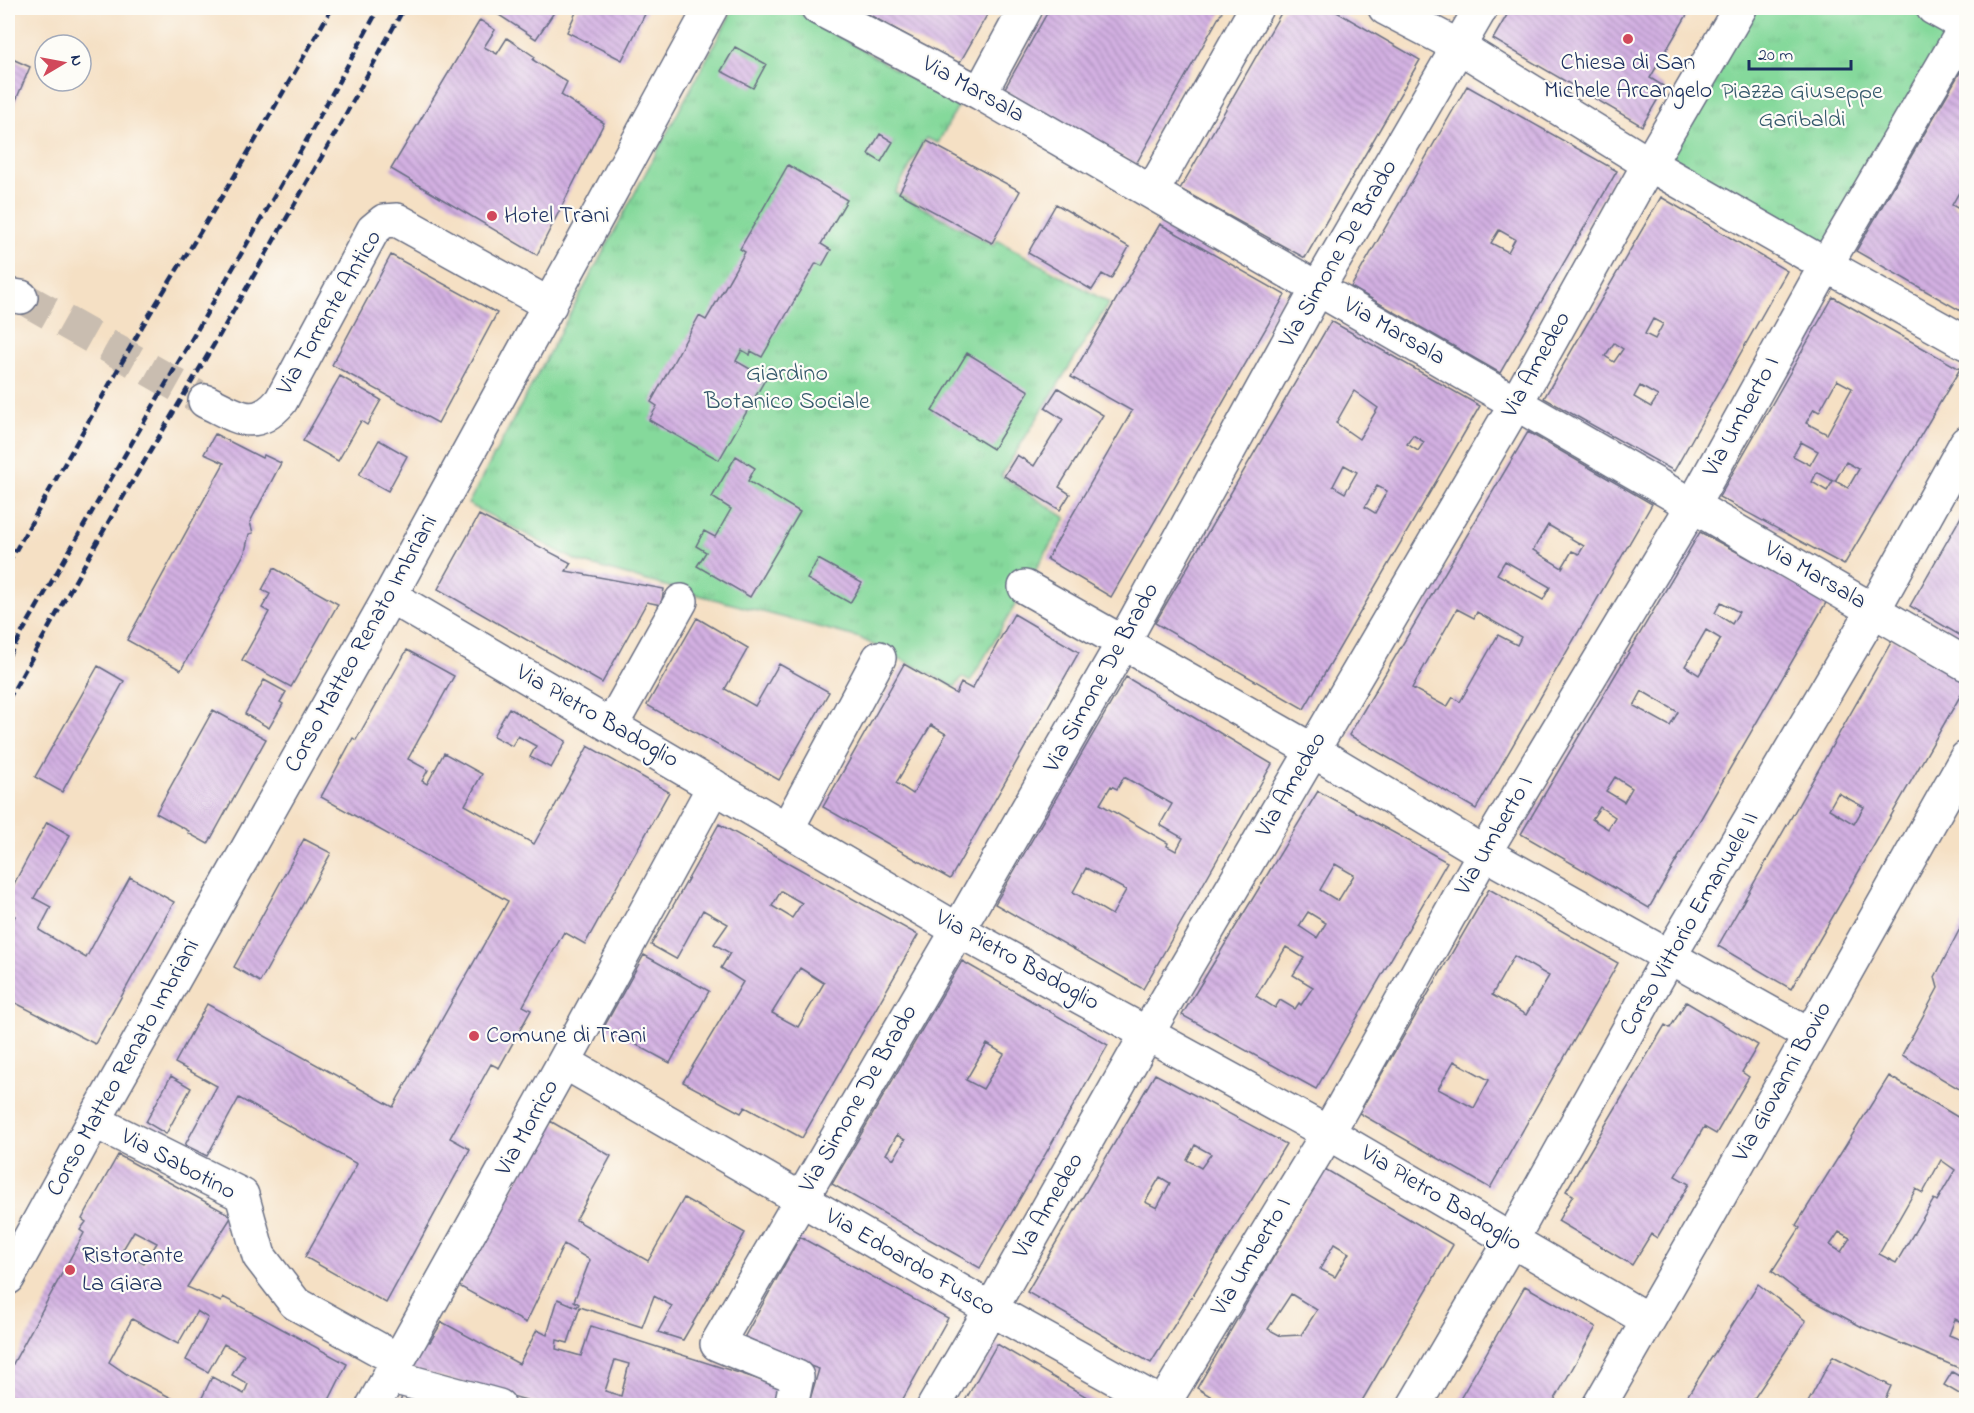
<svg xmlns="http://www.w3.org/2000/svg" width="1974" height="1413" font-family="'Indie Flower',sans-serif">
<defs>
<pattern id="park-tufts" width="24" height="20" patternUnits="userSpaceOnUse" patternTransform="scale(1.5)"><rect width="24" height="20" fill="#85d99b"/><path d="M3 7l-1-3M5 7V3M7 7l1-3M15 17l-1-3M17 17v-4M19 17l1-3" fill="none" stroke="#72bb88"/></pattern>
<pattern id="building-back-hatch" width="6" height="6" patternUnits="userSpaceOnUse" patternTransform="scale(1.5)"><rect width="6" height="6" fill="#d3b0e2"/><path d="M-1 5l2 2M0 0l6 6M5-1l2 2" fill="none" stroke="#aa90ba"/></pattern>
</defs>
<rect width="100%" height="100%" fill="#fdfcf7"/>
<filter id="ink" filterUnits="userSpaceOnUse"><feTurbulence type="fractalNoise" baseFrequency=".0167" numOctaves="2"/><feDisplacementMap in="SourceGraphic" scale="12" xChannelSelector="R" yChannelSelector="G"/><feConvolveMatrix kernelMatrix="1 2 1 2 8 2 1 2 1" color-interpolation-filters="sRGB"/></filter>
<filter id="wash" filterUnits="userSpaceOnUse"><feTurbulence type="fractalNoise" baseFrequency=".008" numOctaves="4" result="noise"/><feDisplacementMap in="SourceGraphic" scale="24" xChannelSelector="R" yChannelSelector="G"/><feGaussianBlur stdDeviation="1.35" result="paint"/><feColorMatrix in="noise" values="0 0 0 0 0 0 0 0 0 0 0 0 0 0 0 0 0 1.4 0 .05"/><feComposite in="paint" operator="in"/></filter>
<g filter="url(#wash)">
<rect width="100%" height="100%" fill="#f5e0c4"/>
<path fill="url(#park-tufts)" stroke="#50847c" stroke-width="1.5" d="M 734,8 L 791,8 L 958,106 L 938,143 L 926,138 L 895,193 L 994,246 L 997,240 L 1109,303 L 1001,476 L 1066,518 L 970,682 L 962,677 L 955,687 L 860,638 L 669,587 L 577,561 L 468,504 Z
M 1750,8 L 1915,8 L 1954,30 L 1823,255 L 1662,161 Z"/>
<g id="blocks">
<path fill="url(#building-back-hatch)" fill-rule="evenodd" d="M 488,8 L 557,8 L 536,39 Z
M 578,8 L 648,8 L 622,60 L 567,32 Z
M 857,8 L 991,8 L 959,64 Z
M 1050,8 L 1224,8 L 1136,164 L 1004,90 Z
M 1284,8 L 1330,8 L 1420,60 L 1305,258 L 1180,189 Z
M 1511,8 L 1691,8 L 1650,78 L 1665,87 L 1642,126 L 1493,39 Z
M 480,20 L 495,30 L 484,47 L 497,54 L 507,38 L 535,57 L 533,60 L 567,82 L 561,95 L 604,123 L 537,255 L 391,169 Z
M 735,47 L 766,64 L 753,88 L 721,71 Z
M 8,57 L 30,67 L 8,119 Z
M 1966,62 L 1966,180 L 1952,205 L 1966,213 L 1966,314 L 1856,251 Z
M 1467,86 L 1617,171 L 1500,373 L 1351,287 ZM 1499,230 L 1515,239 L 1508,252 L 1491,243 Z
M 880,134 L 893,142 L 881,162 L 868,154 Z
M 927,141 L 1020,191 L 992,243 L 899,193 Z
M 788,165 L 847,200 L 821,244 L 831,250 L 822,266 L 816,263 L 762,357 L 751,351 L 750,355 L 742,350 L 736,361 L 766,378 L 719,460 L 649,420 L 657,406 L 651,402 L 699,316 L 706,320 L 724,289 L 745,252 L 740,249 Z
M 1661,197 L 1787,271 L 1674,471 L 1544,398 ZM 1653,319 L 1663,324 L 1655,339 L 1645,334 ZM 1614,343 L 1623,349 L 1614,362 L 1605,356 ZM 1640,386 L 1658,396 L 1651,407 L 1634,397 Z
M 1056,204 L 1129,247 L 1111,279 L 1102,274 L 1092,290 L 1028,253 Z
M 1160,224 L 1285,295 L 1111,597 L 1047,559 L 1132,411 L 1071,377 Z
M 391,255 L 497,313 L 438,423 L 332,365 Z
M 1833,297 L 1960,369 L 1844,565 L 1719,497 ZM 1837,380 L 1852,388 L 1827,434 L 1806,423 L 1814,409 L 1819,412 ZM 1801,442 L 1818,451 L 1810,465 L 1793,456 ZM 1846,462 L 1859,469 L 1848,488 L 1835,481 ZM 1817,472 L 1833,481 L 1827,491 L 1812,482 Z
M 1331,321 L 1480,406 L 1304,709 L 1155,623 ZM 1354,391 L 1378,408 L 1359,439 L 1336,423 ZM 1413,435 L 1424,442 L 1418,451 L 1407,444 ZM 1344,465 L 1357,472 L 1345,493 L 1333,486 ZM 1377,486 L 1387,491 L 1375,513 L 1365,507 Z
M 967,353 L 1029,391 L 993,449 L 932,411 Z
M 340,376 L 381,400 L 367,425 L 361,421 L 338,461 L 303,441 Z
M 1058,388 L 1103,415 L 1059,487 L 1070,494 L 1060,510 L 1004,476 L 1017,455 L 1034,466 L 1063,419 L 1045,408 Z
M 1528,432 L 1652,504 L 1476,809 L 1349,735 ZM 1548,525 L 1584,546 L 1579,554 L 1572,551 L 1562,568 L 1533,550 ZM 1505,561 L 1550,587 L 1543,600 L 1497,574 ZM 1457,609 L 1474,618 L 1477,612 L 1521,637 L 1517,645 L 1498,635 L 1460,702 L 1453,697 L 1447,707 L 1412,688 Z
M 215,434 L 262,458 L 264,455 L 281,463 L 250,522 L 253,533 L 249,534 L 245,552 L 181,670 L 127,640 L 224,463 L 204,454 Z
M 379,440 L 407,456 L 388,491 L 359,475 Z
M 736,456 L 755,468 L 748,481 L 800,512 L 750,597 L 697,566 L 706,552 L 696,546 L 704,531 L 715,537 L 731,509 L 712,497 Z
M 1966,508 L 1966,639 L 1910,606 Z
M 479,515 L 571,563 L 566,571 L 664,589 L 661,605 L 647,602 L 602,683 L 438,589 Z
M 1700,532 L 1827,601 L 1649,908 L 1521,834 ZM 1721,602 L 1739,612 L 1732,624 L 1715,613 ZM 1706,630 L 1721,639 L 1699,675 L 1685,666 ZM 1642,691 L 1678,712 L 1670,726 L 1634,706 ZM 1615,777 L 1632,788 L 1624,802 L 1606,791 ZM 1600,807 L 1615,817 L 1608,829 L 1592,819 Z
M 818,559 L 862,583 L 850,603 L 807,579 Z
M 274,568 L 338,604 L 291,687 L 242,660 L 269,612 L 262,608 L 270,594 L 262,590 Z
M 1014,614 L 1079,652 L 950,879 L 823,807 L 904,664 L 956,694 L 961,683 L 972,689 ZM 931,725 L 946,734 L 913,794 L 896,783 Z
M 697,618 L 748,648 L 725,689 L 755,706 L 779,664 L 829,692 L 779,780 L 647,705 Z
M 1893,639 L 1966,681 L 1966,686 L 1791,989 L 1718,946 ZM 1838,793 L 1864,807 L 1854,824 L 1829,809 Z
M 407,650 L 454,676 L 408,759 L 428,770 L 422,781 L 427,784 L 444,753 L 482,774 L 465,805 L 534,844 L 588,746 L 669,792 L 585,944 L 564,932 L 523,1006 L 531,1010 L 499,1068 L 491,1064 L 450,1138 L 470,1149 L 386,1303 L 305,1257 L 357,1164 L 239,1098 L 207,1156 L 185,1145 L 217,1086 L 175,1063 L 207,1004 L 393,1107 L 508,901 L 321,797 L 353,738 L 356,740 Z
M 98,666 L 124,681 L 62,792 L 35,777 Z
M 1126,677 L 1272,764 L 1143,989 L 995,904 ZM 1124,777 L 1172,804 L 1160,825 L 1183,838 L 1176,851 L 1167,846 L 1168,843 L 1100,804 L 1111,786 L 1117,789 ZM 1086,868 L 1126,890 L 1112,915 L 1073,892 Z
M 264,680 L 286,692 L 280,702 L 283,704 L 269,728 L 245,714 Z
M 509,708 L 566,741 L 551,768 L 530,757 L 536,746 L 518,736 L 512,746 L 493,736 Z
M 213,710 L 266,739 L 208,844 L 188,833 L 189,831 L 156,813 Z
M 1318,791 L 1447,862 L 1316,1089 L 1182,1015 ZM 1335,864 L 1354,875 L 1338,901 L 1320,890 ZM 1308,912 L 1326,923 L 1317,938 L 1299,926 ZM 1286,947 L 1304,958 L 1293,975 L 1313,987 L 1301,1005 L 1299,1003 L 1295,1009 L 1280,1000 L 1275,1008 L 1256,996 Z
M 47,822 L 70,835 L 34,898 L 51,907 L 39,930 L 86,958 L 130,877 L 174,902 L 95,1044 L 10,1000 L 8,1005 L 8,929 L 15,916 L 8,913 L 8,895 Z
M 719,824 L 918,935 L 802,1138 L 745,1107 L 741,1113 L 683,1082 L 743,982 L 721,968 L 730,953 L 714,944 L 728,924 L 703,910 L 676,959 L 651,945 ZM 781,891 L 802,903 L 792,918 L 772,906 ZM 800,968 L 824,983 L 798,1027 L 772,1013 Z
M 304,839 L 331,853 L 260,982 L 234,967 Z
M 1489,889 L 1618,963 L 1490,1188 L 1359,1113 ZM 1514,956 L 1549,976 L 1526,1015 L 1492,995 ZM 1454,1061 L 1489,1080 L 1474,1108 L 1438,1089 Z
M 1966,917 L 1966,1093 L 1902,1055 L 1938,988 L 1935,977 Z
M 644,955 L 709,991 L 670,1063 L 604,1027 Z
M 962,961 L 1108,1045 L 980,1268 L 832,1184 ZM 987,1044 L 1004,1054 L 983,1089 L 966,1080 ZM 897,1135 L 905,1140 L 894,1159 L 886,1154 Z
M 1686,1002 L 1758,1045 L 1742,1072 L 1749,1077 L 1716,1134 L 1704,1127 L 1675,1176 L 1689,1184 L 1657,1238 L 1651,1234 L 1632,1265 L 1558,1221 L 1573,1195 L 1566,1191 L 1665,1025 L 1670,1028 Z
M 1155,1074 L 1286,1144 L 1151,1363 L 1027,1292 ZM 1195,1145 L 1211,1154 L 1201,1168 L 1187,1160 ZM 1160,1177 L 1170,1183 L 1157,1208 L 1145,1202 Z
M 171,1076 L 191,1088 L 166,1134 L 146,1122 Z
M 1889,1076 L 1966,1122 L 1966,1324 L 1955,1319 L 1949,1335 L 1961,1340 L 1966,1326 L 1966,1371 L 1862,1327 L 1803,1295 L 1772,1271 L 1800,1228 L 1796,1225 ZM 1941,1160 L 1955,1170 L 1937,1201 L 1934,1199 L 1896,1263 L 1879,1254 L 1916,1189 L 1923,1193 ZM 1839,1232 L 1850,1238 L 1841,1252 L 1830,1245 Z
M 550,1121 L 611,1156 L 576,1220 L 648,1261 L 684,1198 L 745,1233 L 683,1340 L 658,1332 L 672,1306 L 654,1296 L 642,1327 L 580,1307 L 568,1343 L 557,1340 L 556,1349 L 581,1356 L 591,1326 L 783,1387 L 778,1406 L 548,1406 L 410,1368 L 425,1340 L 430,1342 L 442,1322 L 519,1364 L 537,1330 L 547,1335 L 558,1299 L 577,1307 L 579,1304 L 574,1301 L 590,1260 L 564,1244 L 526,1323 L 459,1286 ZM 615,1360 L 629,1364 L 621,1396 L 605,1391 Z
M 118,1155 L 232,1216 L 187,1287 L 221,1302 L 223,1297 L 347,1364 L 326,1406 L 198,1406 L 212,1377 L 244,1394 L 248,1384 L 232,1375 L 244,1355 L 224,1344 L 208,1372 L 186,1360 L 208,1318 L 197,1311 L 178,1344 L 132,1319 L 109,1362 L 131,1377 L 187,1406 L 8,1406 L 8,1373 L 84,1233 L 80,1230 L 86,1222 L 82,1219 ZM 134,1231 L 157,1243 L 144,1264 L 122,1251 Z
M 1325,1169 L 1453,1245 L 1359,1406 L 1226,1406 L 1197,1388 ZM 1334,1244 L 1349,1253 L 1335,1277 L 1320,1269 ZM 1291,1294 L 1317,1310 L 1301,1335 L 1281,1336 L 1268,1329 Z
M 800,1237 L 948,1318 L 899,1406 L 808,1406 L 819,1369 L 741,1343 Z
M 1758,1284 L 1806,1321 L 1749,1406 L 1681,1406 Z
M 1525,1286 L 1596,1327 L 1551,1406 L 1456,1406 Z
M 997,1344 L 1102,1406 L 962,1406 Z
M 1833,1356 L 1891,1386 L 1882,1406 L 1806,1406 Z
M 1952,1372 L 1966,1380 L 1966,1398 L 1944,1385 Z
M 402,1396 L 436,1406 L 399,1406 Z"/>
</g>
</g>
<g filter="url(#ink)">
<use href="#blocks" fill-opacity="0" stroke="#676d82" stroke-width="1.5"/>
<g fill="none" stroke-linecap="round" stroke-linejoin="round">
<path stroke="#c9bdb0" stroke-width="33" stroke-dasharray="33 16" stroke-linecap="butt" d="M 21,297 L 205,401"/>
<defs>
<path id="minor" d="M 818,8 L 980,93 L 1966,664
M 1740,8 L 1649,164 L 1826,265 L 1966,26 L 1933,8
M 980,93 L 1026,8
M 1152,192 L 1256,8
M 8,295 L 21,297
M 205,401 C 236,415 254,433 281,401 L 373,230 L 384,221 L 397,220 L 550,305
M 1025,587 L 1312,750 L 1484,853 L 1809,1035
M 390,596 L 958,930 L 1328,1133 L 1648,1320
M 611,726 L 681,601
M 787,829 L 879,658
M 564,1062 L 991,1309 L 1165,1406
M 94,1121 L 242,1195 L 259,1256 L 295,1303 L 398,1360
M 8,1278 L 94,1121 L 390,596 L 711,8
M 389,1376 L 499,1406
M 373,1406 L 564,1062 L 714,786
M 791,1406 L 797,1377 L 717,1344 L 958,930 L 1124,641 L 1318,288 L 1481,8
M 934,1406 L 991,1309 L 1148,1032 L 1516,403 L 1649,164 L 1458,46 L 1385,8
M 1162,1406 L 1328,1133 L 1484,853 L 1693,505 L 1826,265 L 1966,343
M 1414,1406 L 1511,1241 L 1669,957 L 1873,611 L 1966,443
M 1599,1406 L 1701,1229 L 1966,758"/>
</defs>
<use href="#minor" stroke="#676d82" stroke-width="36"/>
<use href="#minor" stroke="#fff" stroke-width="33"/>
<path stroke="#1b2f5e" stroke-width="4.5" stroke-dasharray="9 4.5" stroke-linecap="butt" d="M 8,564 L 143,325 L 231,182 L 332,8
M 8,657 L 300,152 L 379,8
M 8,700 L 113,514 L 219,336 L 336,132 L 404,8"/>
</g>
</g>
<g fill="#d1495b" stroke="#fdfcf7" stroke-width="2">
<circle cx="1628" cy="39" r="6"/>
<circle cx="492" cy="216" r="6"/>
<circle cx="474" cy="1036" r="6"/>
<circle cx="70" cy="1270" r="6"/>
</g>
<g text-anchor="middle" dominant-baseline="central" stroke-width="4.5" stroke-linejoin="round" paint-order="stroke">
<g font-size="24" fill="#1b2f5e" stroke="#fdfcf7" text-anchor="start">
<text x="1628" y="63" text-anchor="middle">Chiesa di San<tspan x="1628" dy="28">Michele Arcangelo</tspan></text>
<text x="504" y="216">Hotel Trani</text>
<text x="486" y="1036">Comune di Trani</text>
<text x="82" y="1256">Ristorante<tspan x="82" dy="28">La Giara</tspan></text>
</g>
<g font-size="24" fill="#1b2f5e" stroke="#fdfcf7">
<text transform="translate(973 90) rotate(29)">Via Marsala</text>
<text transform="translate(1339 254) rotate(-60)">Via Simone De Brado</text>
<text transform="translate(330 313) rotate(-60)">Via Torrente Antico</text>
<text transform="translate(1394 332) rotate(30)">Via Marsala</text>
<text transform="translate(1537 365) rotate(-61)">Via Amedeo</text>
<text transform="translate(1742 417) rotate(-61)">Via Umberto I</text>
<text transform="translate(1815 576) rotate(30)">Via Marsala</text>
<text transform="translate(362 644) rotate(-61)">Corso Matteo Renato Imbriani</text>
<text transform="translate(1102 678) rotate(-61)">Via Simone De Brado</text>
<text transform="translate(597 717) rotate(30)">Via Pietro Badoglio</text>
<text transform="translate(1292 785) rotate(-60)">Via Amedeo</text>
<text transform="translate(1495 836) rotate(-60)">Via Umberto I</text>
<text transform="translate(1690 924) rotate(-60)">Corso Vittorio Emanuele II</text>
<text transform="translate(1017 961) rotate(29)">Via Pietro Badoglio</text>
<text transform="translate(124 1068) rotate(-61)">Corso Matteo Renato Imbriani</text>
<text transform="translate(1783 1082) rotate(-61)">Via Giovanni Bovio</text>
<text transform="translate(859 1099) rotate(-60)">Via Simone De Brado</text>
<text transform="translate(528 1128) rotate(-61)">Via Morrico</text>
<text transform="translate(178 1165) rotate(28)">Via Sabotino</text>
<text transform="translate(1441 1199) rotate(31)">Via Pietro Badoglio</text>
<text transform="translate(1049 1206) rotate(-60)">Via Amedeo</text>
<text transform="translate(1252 1257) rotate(-59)">Via Umberto I</text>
<text transform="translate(910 1263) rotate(30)">Via Edoardo Fusco</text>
</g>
<g font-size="24" fill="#365a6d" stroke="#fdfcf7">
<text x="1802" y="92">Piazza Giuseppe<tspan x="1802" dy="28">Garibaldi</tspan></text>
<text x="787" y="374">Giardino<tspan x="787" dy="28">Botanico Sociale</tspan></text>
</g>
</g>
<rect width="1974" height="1413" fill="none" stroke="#fdfcf7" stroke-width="30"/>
<g transform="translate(63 63) rotate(80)"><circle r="28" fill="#fdfcf7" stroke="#a3aaba" stroke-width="1.5"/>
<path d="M0-4.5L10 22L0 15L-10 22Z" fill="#d1495b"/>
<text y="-9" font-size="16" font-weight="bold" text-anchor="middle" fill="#1b2f5e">N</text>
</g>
<path d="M1749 60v9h102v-9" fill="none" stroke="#1b2f5e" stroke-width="3"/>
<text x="1758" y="60" font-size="18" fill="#1b2f5e" stroke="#fdfcf7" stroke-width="4.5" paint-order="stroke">20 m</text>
</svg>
